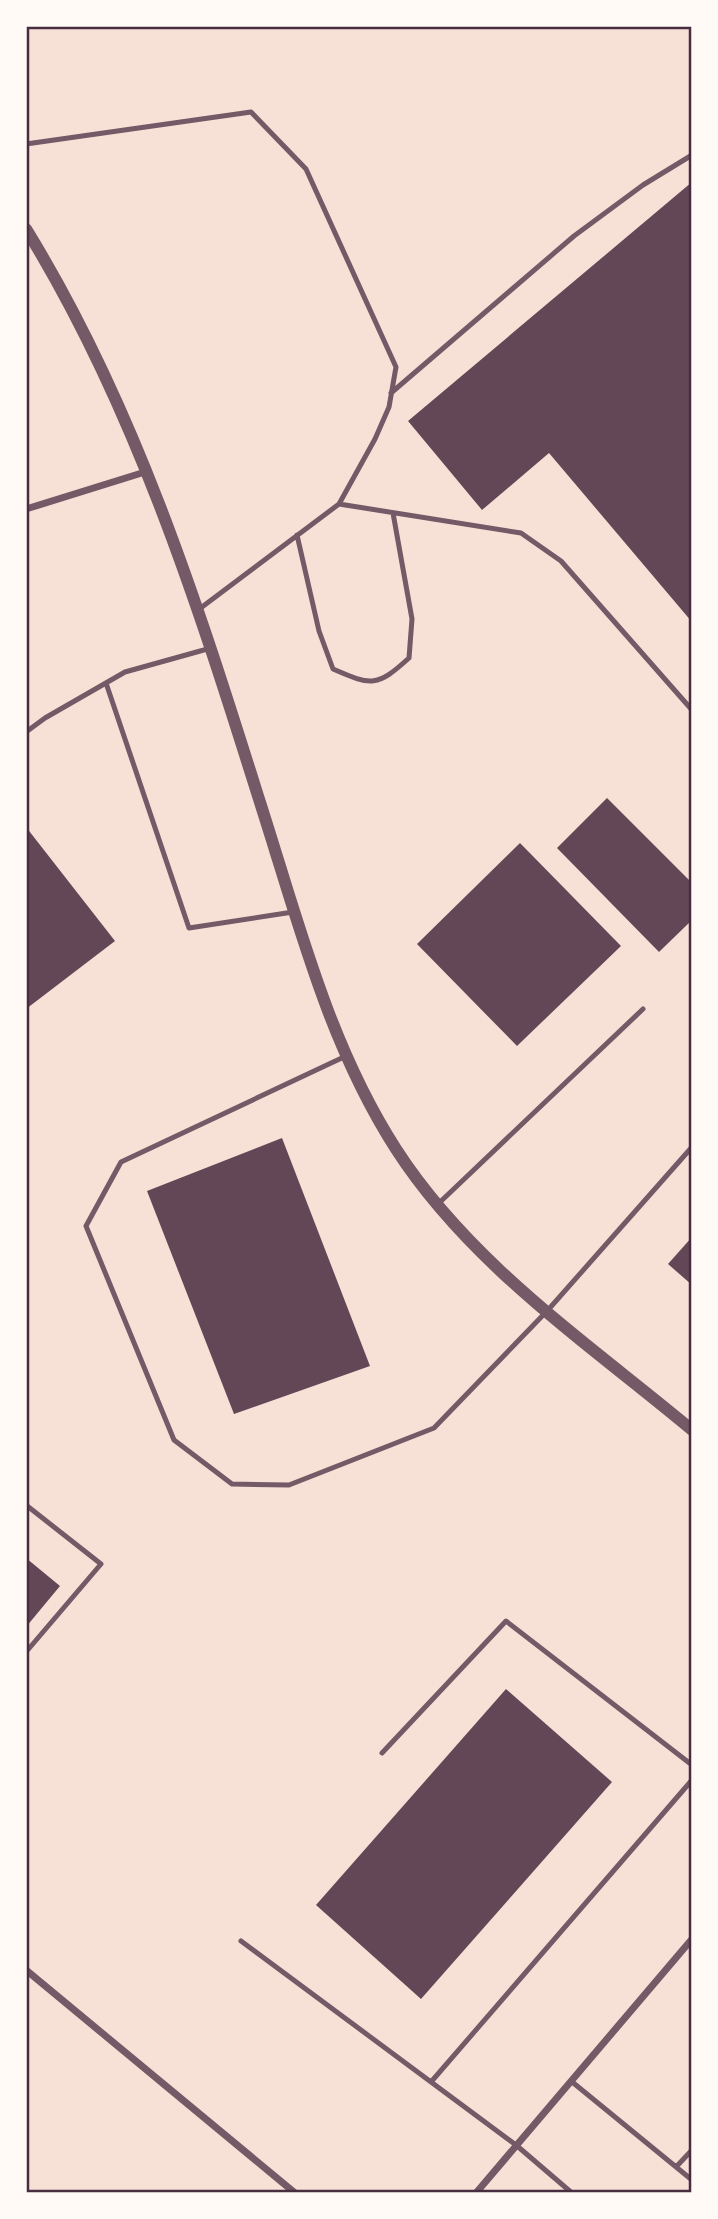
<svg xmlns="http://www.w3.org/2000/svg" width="718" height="2219" font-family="Commissioner,sans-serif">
<rect width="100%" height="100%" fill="#f7e1d7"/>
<path fill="#644757" d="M 692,182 L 692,622 L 549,453 L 482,510 L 408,421 Z
M 607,798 L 692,883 L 692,920 L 659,952 L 557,848 Z
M 26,827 L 115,941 L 26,1009 Z
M 520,843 L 621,946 L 517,1046 L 417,944 Z
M 282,1138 L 370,1366 L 234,1414 L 147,1191 Z
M 692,1237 L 692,1285 L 668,1264 Z
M 26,1558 L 60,1586 L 26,1627 Z
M 506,1689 L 612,1782 L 421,1999 L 316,1905 Z"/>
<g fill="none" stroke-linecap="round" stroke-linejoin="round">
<path stroke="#755966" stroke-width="5" d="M 26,144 L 251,112 L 306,169 L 396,367 L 389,407 L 375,439 L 339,504
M 391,393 L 574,236 L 643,185 L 692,155
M 297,535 L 319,631 L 333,669 C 372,686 377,687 409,658 L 412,619 L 393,513
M 198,610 L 339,504 L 521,533 L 561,561 L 692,710
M 106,683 L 189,928 L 293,912
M 26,732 L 45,718 L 125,672 L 211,648
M 346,1056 L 121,1162 L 86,1226 L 174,1440 L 232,1484 L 289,1485 L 434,1428 L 548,1310 L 692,1147
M 438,1204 L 643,1009
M 26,1505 L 101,1564 L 26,1652
M 382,1753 L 506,1621 L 692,1765
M 241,1941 L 516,2145 L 572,2193
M 571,2081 L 692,2180
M 431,2082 L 692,1780
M 676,2167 L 692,2150"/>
<path stroke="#755966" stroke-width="7" d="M 26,509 L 145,472
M 26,1970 L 295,2193
M 476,2193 L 692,1939"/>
<path stroke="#755966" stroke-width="12" d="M 26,229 C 134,404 197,602 258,796 C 297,916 327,1042 396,1149 C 470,1264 589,1344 692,1430"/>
</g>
<rect width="718" height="2219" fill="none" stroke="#fffaf5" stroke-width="56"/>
<rect x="28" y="28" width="662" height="2163" fill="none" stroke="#4a2c40" stroke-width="2.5"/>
</svg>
